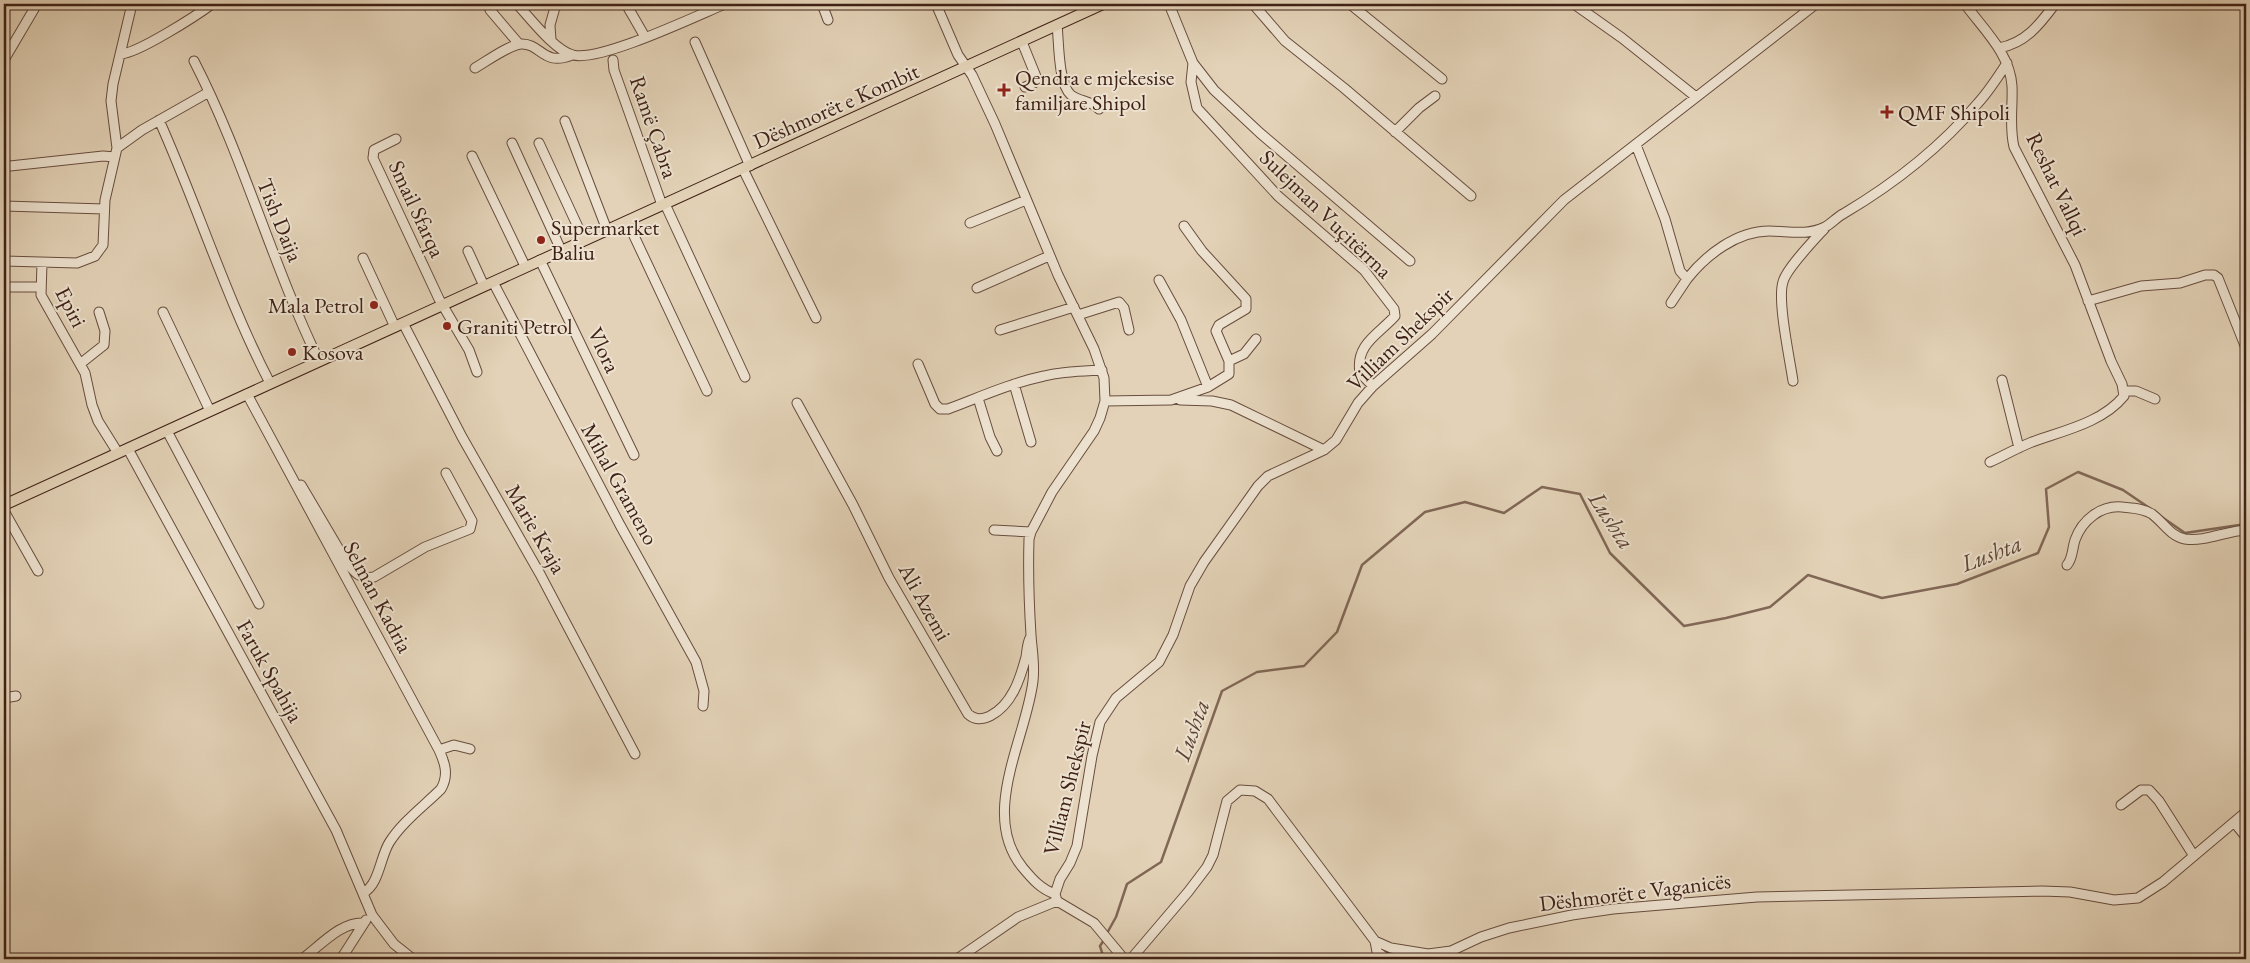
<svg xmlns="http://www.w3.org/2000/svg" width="2250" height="963" font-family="'EB Garamond',serif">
<rect width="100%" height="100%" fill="#e3d2b7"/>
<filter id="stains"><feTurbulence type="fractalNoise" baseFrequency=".004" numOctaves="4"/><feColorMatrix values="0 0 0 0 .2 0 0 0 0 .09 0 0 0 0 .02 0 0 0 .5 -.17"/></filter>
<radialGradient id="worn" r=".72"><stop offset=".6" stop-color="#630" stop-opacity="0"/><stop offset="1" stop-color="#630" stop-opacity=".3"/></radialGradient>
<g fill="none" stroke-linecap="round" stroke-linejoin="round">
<path stroke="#806756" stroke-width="2.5" d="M 2159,515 L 2185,533 L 2246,524
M 1106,935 L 1116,917 L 1127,884 L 1161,862 L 1222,691 L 1257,672 L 1304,666 L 1337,632 L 1362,565 L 1425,512 L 1465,502 L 1504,513 L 1542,487 L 1580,494 L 1610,553 L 1684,626 L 1726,618 L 1770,607 L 1808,575 L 1882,598 L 1957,584 L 2038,553 L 2049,527 L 2046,489 L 2078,472 L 2123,490 L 2151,509
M 1104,940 L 1100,946 L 1104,959"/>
<defs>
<path id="minor" d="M 517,4 C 530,18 555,51 573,55 C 600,62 696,16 725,4
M 626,4 L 645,37
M 822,4 L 828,20
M 936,4 L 958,55 L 972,75 L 995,124 L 1058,275 L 1094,349 L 1104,378 L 1105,401 L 1100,418 L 1094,431 L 1052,492 L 1031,532 L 1029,539 C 1028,571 1029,603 1031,635 C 1032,650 1035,665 1033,681 C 1026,739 979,815 1023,868 C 1033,880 1041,889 1055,894
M 1169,4 L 1193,63 L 1214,90 L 1260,133 L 1410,261
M 1253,4 L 1285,41 L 1344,88 L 1471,196
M 1350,4 L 1442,79
M 1574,4 L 1622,38 L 1696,97
M 1965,4 C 1983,29 2010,53 2012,86 C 2013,106 2009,126 2014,147 L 2075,265 L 2111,361 L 2122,384 L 2124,396 C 2102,423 2062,431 2032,442 C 2017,448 2003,456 1990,462
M 490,10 L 519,44
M 1057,25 C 1059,41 1058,84 1071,95 C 1080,102 1090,100 1099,109
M 551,40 L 550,25 L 556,4
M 695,42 L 750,166
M 1022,42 L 1037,79 L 1034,83 L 1025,87
M 1999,48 C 2026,43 2040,24 2055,4
M 121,54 C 138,53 196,16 212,4
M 4,60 L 37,4
M 613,60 L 614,70 L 662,205
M 194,61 C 243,156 272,264 319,361
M 1193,63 L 1191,82 L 1197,108 L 1278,196 L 1364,270 L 1394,309 L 1395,316 C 1379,334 1355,344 1360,373 L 1373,386
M 475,68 C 487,61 509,45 521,44 C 541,43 543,67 572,55
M 159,120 C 198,207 226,298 270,383
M 565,121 L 607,230
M 1395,132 L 1419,108 L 1435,96
M 396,139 L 374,150 L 373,158 L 439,299 L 469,350 L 477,372
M 512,143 L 561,250
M 539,143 L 584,240
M 1636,145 L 1665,219 L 1680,271 L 1687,279 C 1706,255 1737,231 1769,231 C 1788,231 1807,236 1825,227 C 1831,224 1837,217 1843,214 C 1892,185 1941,147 1978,103 C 1989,91 1998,77 2007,63
M 117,148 L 142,130 L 209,92
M 472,156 L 525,266
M 10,166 L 103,156 L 115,157
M 743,169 L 816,318
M 665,204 L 745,377
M 4,206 L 104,209
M 627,221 L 707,391
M 970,223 L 1026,200
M 468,251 L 484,286
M 363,258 L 395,327
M 540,260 L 634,455
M 4,261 L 77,263 L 95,256 L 103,245 L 105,200 L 117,148 L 111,101 L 113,84 L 132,4
M 42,263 L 41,295 L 85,373 L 92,405 L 98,421 L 118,453
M 1159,280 L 1181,320 L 1208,387
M 493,282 L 620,525 L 696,662 L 704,691 L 703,706
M 4,287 L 40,287
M 977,288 L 1049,256
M 2088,301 L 2141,286 L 2180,283 L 2205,275 L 2214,275 L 2218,278 L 2246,348
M 1671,303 L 1687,279
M 163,312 L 210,411
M 1078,315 L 1119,302 L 1124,308 L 1129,330
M 403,323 L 462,437 L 540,574 L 635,754
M 1000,330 L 1074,307
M 1229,361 L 1244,354 L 1256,339
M 80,364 L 104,345 L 105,331 L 99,312
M 918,364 L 935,404 L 940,409 L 948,409 C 980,397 1011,383 1044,376 C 1063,371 1082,371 1102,370
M 2002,380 L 2019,448
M 1793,381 C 1790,360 1777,300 1783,282 C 1786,269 1815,239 1825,228
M 1014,384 L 1031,442
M 2124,391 L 2136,391 L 2155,399
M 247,394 L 439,750 C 445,763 449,775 441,789 C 424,806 402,822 389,843 C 380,858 379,885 363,893
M 978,398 L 990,437 L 997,451
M 1180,400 L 1212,401 L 1231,405 L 1324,450
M 1105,401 L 1171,400 L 1208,387 L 1229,374 L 1229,361 L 1216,331 L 1219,325 L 1246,309 L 1246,299 L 1202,251 L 1184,226
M 797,403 L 853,505 L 889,578 L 968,714 C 975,720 981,720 990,716 C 1012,705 1020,679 1026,657 C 1027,651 1027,644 1030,638
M 167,431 L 259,604
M 128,449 L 336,830 L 372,915 L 394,944 L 413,959
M 301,485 L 347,563 C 356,574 360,579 374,577 L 425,547 L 470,529 L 472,521 L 446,473
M 4,511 L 38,571
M 994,530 L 1031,532
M 2067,565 C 2073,558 2072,549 2075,540 C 2082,520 2101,505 2122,507 C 2132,508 2143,508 2152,514 C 2164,523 2170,536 2185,539 C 2205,542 2226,531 2246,530
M 4,698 L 16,696
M 439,750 L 454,745 L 470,749
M 2121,805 L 2141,790 L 2149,790 L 2159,801 L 2194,856
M 2234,822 L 2246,837
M 1057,901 L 1055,894 L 1060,879 L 1070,863 L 1077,846 L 1092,756 L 1100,722 L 1116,698 L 1159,662 L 1173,635 L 1190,586 L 1204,562 L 1258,486 L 1268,476 L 1324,450 L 1336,440 L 1358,403 L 1373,386 L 1432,334 L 1564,200 L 1816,4
M 1057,901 L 1094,923 L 1124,959
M 1375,941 L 1377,952 L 1387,959
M 302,959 C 319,947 341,921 364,923
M 341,959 L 366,920
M 957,959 L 1018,917 L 1057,901
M 1131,959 L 1188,892 L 1207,867 L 1213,855 L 1227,801 L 1240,790 L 1255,791 L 1268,799 L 1375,941 L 1391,948 L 1428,954 L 1451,951 L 1481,937 L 1509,928 L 1572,915 L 1613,909 L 1757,897 L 2042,891 L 2070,892 L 2114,900 L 2138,898 L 2163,882 L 2246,812"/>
<path id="major" d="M 4,505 L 1103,4"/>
</defs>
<use href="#minor" stroke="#684d3e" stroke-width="11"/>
<use href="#major" stroke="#3f2116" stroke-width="12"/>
<use href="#minor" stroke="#ede2d0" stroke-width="9"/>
<use href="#major" stroke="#e3d2b7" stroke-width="10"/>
</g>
<g fill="#8f2418" stroke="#ede2d0" stroke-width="2">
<path d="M1001.5 82.5h5v5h5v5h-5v5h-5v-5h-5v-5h5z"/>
<path d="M1884.5 104.5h5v5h5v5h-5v5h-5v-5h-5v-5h5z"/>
<circle cx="541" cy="240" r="5"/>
<circle cx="374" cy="305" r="5"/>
<circle cx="447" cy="326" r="5"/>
<circle cx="292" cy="352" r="5"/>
</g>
<g text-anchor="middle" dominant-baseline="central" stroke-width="4" stroke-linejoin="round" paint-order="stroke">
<g font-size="22" fill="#3f2116" stroke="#ede2d0" text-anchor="start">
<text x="1015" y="77">Qendra e mjekesise<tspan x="1015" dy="25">familjare Shipol</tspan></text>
<text x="1898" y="112">QMF Shipoli</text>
<text x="551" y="227">Supermarket<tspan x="551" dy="25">Baliu</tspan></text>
<text x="364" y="305" text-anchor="end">Mala Petrol</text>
<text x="457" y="326">Graniti Petrol</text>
<text x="302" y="352">Kosova</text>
</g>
<g font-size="22" fill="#3f2116" stroke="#ede2d0">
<text transform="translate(836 106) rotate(-24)">Dëshmorët e Kombit</text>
<text transform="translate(654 127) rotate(71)">Ramë Çabra</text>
<text transform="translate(2057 184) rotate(64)">Reshat Vallqi</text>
<text transform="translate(417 209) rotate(65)">Smail Sfarqa</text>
<text transform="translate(1326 214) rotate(44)">Sulejman Vuçitërrna</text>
<text transform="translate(280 220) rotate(68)">Tish Daija</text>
<text transform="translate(71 307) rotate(63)">Epiri</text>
<text transform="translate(1400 339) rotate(-44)">Villiam Shekspir</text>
<text transform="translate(604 350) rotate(65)">Vlora</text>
<text transform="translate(620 484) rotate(61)">Mihal Grameno</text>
<text transform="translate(536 529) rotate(60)">Marie Kraja</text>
<text transform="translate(378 597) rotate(62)">Selman Kadria</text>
<text transform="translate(925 602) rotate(61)">Ali Azemi</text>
<text transform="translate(270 671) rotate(61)">Faruk Spahija</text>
<text transform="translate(1067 788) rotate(-76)">Villiam Shekspir</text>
<text transform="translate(1635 892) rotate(-7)">Dëshmorët e Vaganicës</text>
</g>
<g font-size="24" font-style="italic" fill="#5f4436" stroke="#ede2d0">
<text transform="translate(1612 520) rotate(57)">Lushta</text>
<text transform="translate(1991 553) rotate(-21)">Lushta</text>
<text transform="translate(1191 730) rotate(-70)">Lushta</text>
</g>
</g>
<rect width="2250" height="963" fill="none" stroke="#e3d2b7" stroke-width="20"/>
<rect x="5" y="5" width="2240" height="953" fill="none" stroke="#3f2116" stroke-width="2.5"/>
<rect x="10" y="10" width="2230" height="943" fill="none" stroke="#3f2116"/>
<rect width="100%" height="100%" filter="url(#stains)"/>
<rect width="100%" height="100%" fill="url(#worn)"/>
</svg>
